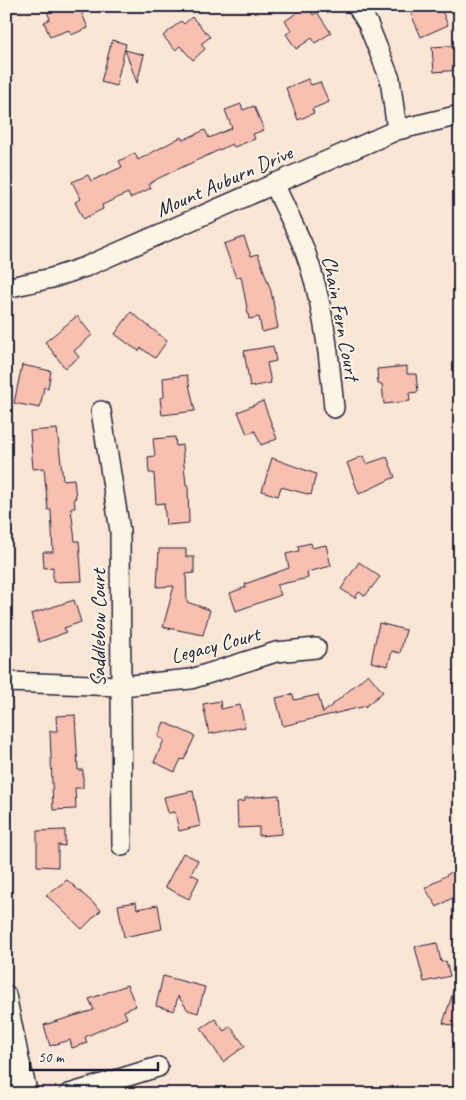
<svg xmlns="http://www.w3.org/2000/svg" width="466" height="1100" font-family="Caveat,sans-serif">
<rect width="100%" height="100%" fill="#fbe5d5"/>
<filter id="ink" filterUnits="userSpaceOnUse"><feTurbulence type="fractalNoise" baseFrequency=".02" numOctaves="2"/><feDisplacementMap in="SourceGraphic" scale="10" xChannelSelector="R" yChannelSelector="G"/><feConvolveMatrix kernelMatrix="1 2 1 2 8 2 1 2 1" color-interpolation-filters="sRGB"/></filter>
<g filter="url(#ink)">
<path fill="#f9bfb1" stroke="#22223b" d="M 45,6 L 79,6 L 88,28 L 71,35 L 69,30 L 50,37 L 44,22 L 50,19 Z
M 307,6 L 313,15 L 317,12 L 331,33 L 315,43 L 312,38 L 296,49 L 286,34 L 292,31 L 285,21 Z
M 413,6 L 440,6 L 448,25 L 421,37 L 411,14 L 415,12 Z
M 192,17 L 210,37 L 201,44 L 205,49 L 193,60 L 180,46 L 175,50 L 163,36 L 181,21 L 184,24 Z
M 112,40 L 126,44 L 116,86 L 101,82 Z
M 460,45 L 460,70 L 434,72 L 432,47 Z
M 125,50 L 144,55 L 137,83 Z
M 308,79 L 311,85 L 320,82 L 329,102 L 312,109 L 314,113 L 298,120 L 286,88 Z
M 241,104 L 243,110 L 254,106 L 264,130 L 253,134 L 255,139 L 234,147 L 232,144 L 159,178 L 149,184 L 151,188 L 130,198 L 128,193 L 102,205 L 103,209 L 83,219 L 75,202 L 81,199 L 72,182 L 88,175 L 91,181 L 122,167 L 119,161 L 135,153 L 138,160 L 181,137 L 183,140 L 205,130 L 209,138 L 232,128 L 225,110 Z
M 244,237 L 251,256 L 258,254 L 271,291 L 278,328 L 262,332 L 259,317 L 249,319 L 241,276 L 236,278 L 224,244 Z
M 131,312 L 167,341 L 155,358 L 141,348 L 139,351 L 131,346 L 115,334 Z
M 77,316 L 92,335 L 74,351 L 79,357 L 65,368 L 45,342 Z
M 273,346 L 276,361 L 267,363 L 271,383 L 250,387 L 244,351 Z
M 22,365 L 51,371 L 48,388 L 44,387 L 40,408 L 14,403 Z
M 407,366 L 407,374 L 416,374 L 418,392 L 409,393 L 410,401 L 384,404 L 382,384 L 378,384 L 377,369 Z
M 187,375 L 195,411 L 162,415 L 160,398 L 164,397 L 163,378 Z
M 263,401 L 277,439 L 261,445 L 255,431 L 247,434 L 238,412 Z
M 57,429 L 63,480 L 74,479 L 76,498 L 74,498 L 75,508 L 71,508 L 75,541 L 79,541 L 82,581 L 53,582 L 53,567 L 44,568 L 43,552 L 53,552 L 51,510 L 48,510 L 44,468 L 33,469 L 30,431 Z
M 175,437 L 176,446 L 182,445 L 186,485 L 188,485 L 189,523 L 166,525 L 164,503 L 156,504 L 154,473 L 149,473 L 148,457 L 155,456 L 153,439 Z
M 363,456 L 366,464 L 387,457 L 395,477 L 359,494 L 347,463 Z
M 272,458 L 316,474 L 311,495 L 281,487 L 278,496 L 262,491 Z
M 311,543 L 312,548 L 326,545 L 331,566 L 307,572 L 308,578 L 277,585 L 281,595 L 236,611 L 230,593 L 246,587 L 245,584 L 289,568 L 286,554 L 299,551 L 298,546 Z
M 159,549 L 186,549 L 186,557 L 194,557 L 194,573 L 186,574 L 187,602 L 210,610 L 203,635 L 163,627 L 174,586 L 157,587 Z
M 359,562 L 380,577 L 365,596 L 359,592 L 355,598 L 341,589 Z
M 74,600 L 81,622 L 64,628 L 66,632 L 57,636 L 39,642 L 31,614 Z
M 379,623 L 406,630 L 400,653 L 392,651 L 388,666 L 371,662 Z
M 368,674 L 383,692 L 366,706 L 283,726 L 276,698 L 293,694 L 294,700 L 318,695 L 323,713 Z
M 220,701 L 221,709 L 240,705 L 245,727 L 209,734 L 203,704 Z
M 75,715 L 78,770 L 83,770 L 83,788 L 75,788 L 76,809 L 53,810 L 50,731 L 57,731 L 56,716 Z
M 164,722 L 195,736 L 184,760 L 181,759 L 175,772 L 154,762 L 164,740 L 158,737 Z
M 193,791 L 200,826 L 179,831 L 175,812 L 168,813 L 164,797 Z
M 279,795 L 282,834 L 259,836 L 259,827 L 238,828 L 237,802 L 245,801 L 245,798 Z
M 65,830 L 65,846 L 58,845 L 58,867 L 37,866 L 37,831 Z
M 183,853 L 198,860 L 191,874 L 199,878 L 189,899 L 165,887 Z
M 455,870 L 460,878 L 460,893 L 437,907 L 425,888 Z
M 67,880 L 101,910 L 82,929 L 46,895 Z
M 136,902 L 137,909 L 158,905 L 162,929 L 124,937 L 118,905 Z
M 437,943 L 441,962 L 446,961 L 450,976 L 424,982 L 415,947 Z
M 163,976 L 205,987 L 198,1013 L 188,1010 L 178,996 L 174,1011 L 156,1006 Z
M 457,980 L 460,980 L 460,1028 L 443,1023 Z
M 127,985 L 136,1006 L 124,1011 L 127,1018 L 85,1037 L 87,1043 L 72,1048 L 70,1040 L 50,1046 L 44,1025 L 94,1010 L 89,999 Z
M 215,1019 L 224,1031 L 230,1026 L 245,1046 L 223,1062 L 201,1028 Z"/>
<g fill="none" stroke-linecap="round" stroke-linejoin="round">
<defs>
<path id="minor" d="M 357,6 L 368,24 L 390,79 L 397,130
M 274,183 C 283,204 294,225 303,246 C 323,298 329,354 334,408
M 6,288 L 52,278 L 85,267 L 397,130 L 460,115
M 101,411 L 120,531 L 122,846
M 6,682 L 121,686 L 191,679 L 276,652 L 316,648
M 6,995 L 19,1059 L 28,1094
M 6,1065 L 13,1094
M 69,1094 L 158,1067"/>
</defs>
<use href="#minor" stroke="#22223b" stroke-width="22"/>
<use href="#minor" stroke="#fcf5e5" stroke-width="19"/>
</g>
</g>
<g text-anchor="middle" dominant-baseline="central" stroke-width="4" stroke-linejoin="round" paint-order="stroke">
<g font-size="21" fill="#22223b" stroke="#fcf5e5">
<text transform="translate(224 181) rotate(-24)">Mount Auburn Drive</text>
<text transform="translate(341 318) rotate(79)">Chain Fern Court</text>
<text transform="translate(98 628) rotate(-90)">Saddlebow Court</text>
<text transform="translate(215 645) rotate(-15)">Legacy Court</text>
</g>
</g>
<rect width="466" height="1100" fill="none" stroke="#fcf5e5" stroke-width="25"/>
<rect x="12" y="12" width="441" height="1075" fill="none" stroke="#22223b" stroke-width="2" filter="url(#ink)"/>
<path d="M30 1062v8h128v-8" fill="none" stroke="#22223b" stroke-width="2.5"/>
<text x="38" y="1062" font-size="15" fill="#22223b" stroke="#fcf5e5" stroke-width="4" paint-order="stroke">50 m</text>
</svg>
